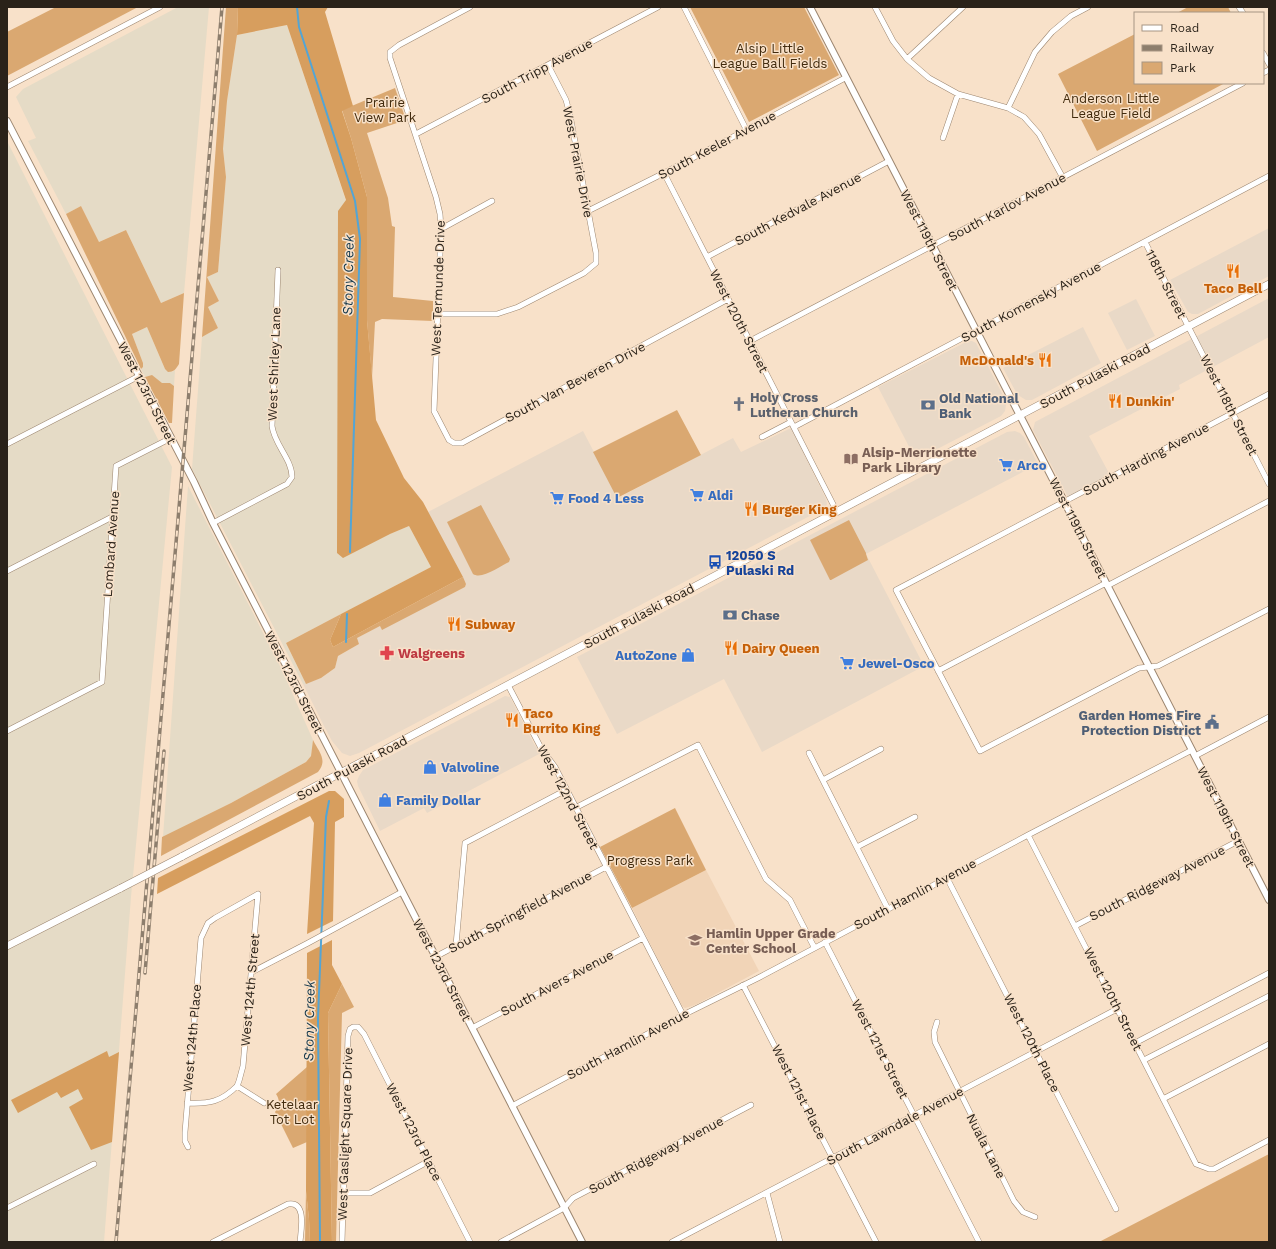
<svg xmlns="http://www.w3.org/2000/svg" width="1276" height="1249" font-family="'Work Sans',sans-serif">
<rect width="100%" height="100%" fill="#f8e1c9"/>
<path fill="#e9d9c7" d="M 1269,228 L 1269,276 L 1198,314 L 1192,314 L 1188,312 L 1170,280 Z
M 1269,298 L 1269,337 L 1179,385 L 1180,389 L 1089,436 L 1110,475 L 1068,497 L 1033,430 L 1035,422 Z
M 1136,299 L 1155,336 L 1127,350 L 1108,313 Z
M 1083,327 L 1101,363 L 1032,400 L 1026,400 L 1021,397 L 1017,394 L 1003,368 Z
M 968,341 L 972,341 L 976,343 L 1006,401 L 1006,405 L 1005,411 L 1001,416 L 916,460 L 878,387 Z
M 791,428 L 826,499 L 827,504 L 825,508 L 359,753 L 350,756 L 342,753 L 332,741 L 323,724 L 303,684 L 321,678 L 335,668 L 338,656 L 359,644 L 356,638 L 380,626 L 382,629 L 465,587 L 466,584 L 428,512 L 583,431 L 618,498 L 733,438 L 741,452 Z
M 1015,431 L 1020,433 L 1024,437 L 1038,464 L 866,554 L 924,666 L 762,752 L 724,679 L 617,734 L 577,657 L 1007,432 Z
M 505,696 L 510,697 L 534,744 L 541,753 L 427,813 L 424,808 L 380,831 L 358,786 L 357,781 L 359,776 L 363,770 Z"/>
<path fill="#e5dbc6" d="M 178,7 L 209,7 L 184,293 L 161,303 L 126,230 L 99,242 L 81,206 L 66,214 L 28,141 L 36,138 L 16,97 L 23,89 Z
M 287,25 L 346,201 L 390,534 L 409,526 L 431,567 L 286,643 L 306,684 L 303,684 L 192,469 L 202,337 L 218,328 L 208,307 L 219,301 L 207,277 L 218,272 L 226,177 L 223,149 L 227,101 L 237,35 Z
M 7,141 L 172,467 L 131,897 L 104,1242 L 7,1242 Z
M 147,327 L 165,369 L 172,372 L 175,370 L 174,386 L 170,383 L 162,383 L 149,376 L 145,377 L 141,369 L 143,367 L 143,363 L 132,334 Z
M 188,486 L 282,670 L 313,740 L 311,756 L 306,762 L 231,803 L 163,837 Z"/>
<path fill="#f1d4b7" d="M 706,870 L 759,971 L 697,1004 L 689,1007 L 685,1008 L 682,1006 L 632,908 Z"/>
<path fill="#daa871" d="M 56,7 L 138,7 L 7,76 L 7,32 Z
M 226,7 L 238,7 L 237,35 L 227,101 L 223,149 L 226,177 L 218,272 L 207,277 L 219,301 L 208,307 L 218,328 L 202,337 Z
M 690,7 L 804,7 L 839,75 L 749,122 Z
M 1188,7 L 1228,7 L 1231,13 L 1177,13 Z
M 1135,34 L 1135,83 L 1225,83 L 1097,151 L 1058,74 Z
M 395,88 L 406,120 L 367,133 L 388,198 L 392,226 L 395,227 L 393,297 L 433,301 L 433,321 L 382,319 L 375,322 L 372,378 L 367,320 L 367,197 L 351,138 L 342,110 Z
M 81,206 L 99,242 L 126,230 L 161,303 L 184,293 L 179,364 C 176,369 174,372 168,372 L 165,369 L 147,327 L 132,334 L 143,363 L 143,367 L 141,369 L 66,214 Z
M 152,375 L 162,383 L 170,383 L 174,386 L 172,423 L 169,423 L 145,377 Z
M 677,410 L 701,455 L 617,498 L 593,452 Z
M 481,505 L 510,559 L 509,562 C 500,566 482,580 473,574 L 447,522 Z
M 849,520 L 866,553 L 866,554 L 868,560 L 831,580 L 830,580 L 810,540 Z
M 463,577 L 466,584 L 465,587 L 382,630 L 380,626 L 357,638 L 359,644 L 338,656 L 335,668 L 321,678 L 306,684 L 286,643 L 341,614 L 330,640 L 333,647 Z
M 313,740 C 319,752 328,760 318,772 L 161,856 L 162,837 L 231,803 L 306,762 L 311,756 Z
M 675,808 L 706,870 L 632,908 L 600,847 Z
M 342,984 L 354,1007 L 342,1013 L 336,1242 L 332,1242 L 328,1013 Z
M 307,1067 L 307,1142 L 293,1148 L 275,1112 C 280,1106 280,1100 276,1094 Z
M 1269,1154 L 1269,1242 L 1099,1242 Z
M 306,1191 L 309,1219 L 310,1242 L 305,1242 Z"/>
<path fill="#d79e5e" d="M 238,7 L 328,7 L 325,12 L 353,106 L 342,111 L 351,138 L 367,197 L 367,320 L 376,420 L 404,478 L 423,502 L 463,577 L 333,647 L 330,640 L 341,614 L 431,567 L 409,526 L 390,534 L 343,558 L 337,553 L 338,211 L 346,200 L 287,25 L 237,35 Z
M 329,791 L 335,791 L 344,799 L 344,817 L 335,822 L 333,921 L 307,934 L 314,823 L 310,816 L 157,894 L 158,878 Z
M 332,940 L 332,965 L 342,984 L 328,1013 L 332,1242 L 310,1242 L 309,1219 L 306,1191 L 307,953 Z
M 107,1051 L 109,1057 L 119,1052 L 112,1142 L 91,1150 L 69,1107 L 83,1099 L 78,1089 L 61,1098 L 57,1092 L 18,1113 L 11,1100 Z"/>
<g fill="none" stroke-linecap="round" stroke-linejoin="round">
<path stroke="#53a5d5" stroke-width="2" d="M 297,7 L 299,27 L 355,201 L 360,239 L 350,552
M 346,642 L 347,614
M 320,1242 L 318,1018 L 326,817 L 329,801"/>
<defs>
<path id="minor" d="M 470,7 L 399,45 L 390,52 L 390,58 L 436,197 L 440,214 L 441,229 L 434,411 L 449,440 L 454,443 L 462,443 L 728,299
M 684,7 L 746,129
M 875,7 L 893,41 L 907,59 L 929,78 L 958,94 L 1008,108 L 1024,117 L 1039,134 L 1063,178
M 1239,7 L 1243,13
M 1263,53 L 1269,64
M 907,59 L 963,7
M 1263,73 L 1269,70
M 7,87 L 160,7
M 1008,108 L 1035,52 L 1052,32 L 1071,16 L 1088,7
M 416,134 L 658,7
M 943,138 L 958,94
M 664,173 L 837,512
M 588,211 L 664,173 L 845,78
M 441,229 L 492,201
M 1145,242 L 1269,484
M 707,257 L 889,161
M 437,314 L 497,314 L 518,307 L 584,273 L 596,263 L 596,253 L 570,115 L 566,100 L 548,65
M 750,341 L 1243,83
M 1269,394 L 896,590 L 980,751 L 1139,668 L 1158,666 L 1269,609
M 794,427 L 1269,176
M 762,437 L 791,422
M 7,444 L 139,376
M 213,523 L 287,484 L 292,477 C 292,459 274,444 272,426 L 278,270
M 7,571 L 112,517
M 1107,586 L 1269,501
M 938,671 L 1106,583
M 508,685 L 541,748 L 555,767 L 683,1015
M 7,731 L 102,682 L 116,466 L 171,438
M 809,753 L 888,909
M 1195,756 L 1269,717
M 823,780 L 881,749
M 575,808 L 698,745 L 766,879 L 790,900 L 814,947
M 1028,835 C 1084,945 1141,1054 1196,1164 L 1209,1169 L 1214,1169 L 1269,1140
M 857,847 L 915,817
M 947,878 L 1116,1209
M 1075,926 L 1238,841
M 825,942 L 979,1242
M 456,945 L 465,843 L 566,790
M 435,957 L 606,867
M 252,972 L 308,943 L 402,892
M 743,985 L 876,1242
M 937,1022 L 934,1032 L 935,1042 L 1014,1201 L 1023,1212 L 1035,1217
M 472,1028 L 643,938
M 1135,1043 L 1269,973
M 1144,1060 L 1269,996
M 237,1086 L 239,1081 L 243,1066 L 258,894
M 1163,1099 L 1269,1044
M 187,1103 C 209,1104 221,1102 237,1086 L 264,1103
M 512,1106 L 683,1015 L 758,978 L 1028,835 L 1192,750
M 188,1147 L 185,1141 L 185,1132 L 201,938 L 208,923 L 215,918 L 258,894
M 343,1193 L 370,1193 L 429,1161
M 767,1193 L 780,1242
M 7,1208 L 94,1164
M 213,1242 L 288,1204 C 307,1201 301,1230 300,1242
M 342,1242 L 348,1036 L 350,1029 L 353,1027 L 358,1027 L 364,1034 L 470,1242
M 501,1242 L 564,1208 L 573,1198 L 751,1105
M 672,1242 L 1117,1009"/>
<path id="tertiary" d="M 810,7 L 1269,900
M 7,121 L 194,482 L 213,523 L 582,1242"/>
<path id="secondary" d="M 181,857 L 1269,284
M 7,946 L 121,888"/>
</defs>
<use href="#minor" stroke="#9c8670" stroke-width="6"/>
<use href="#tertiary" stroke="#9c8670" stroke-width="8"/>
<use href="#secondary" stroke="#9c8670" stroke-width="8"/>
<use href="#minor" stroke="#fff" stroke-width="5"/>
<use href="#tertiary" stroke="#fff" stroke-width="6"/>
<use href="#secondary" stroke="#fff" stroke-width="7"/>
<defs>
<path id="rail" d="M 145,973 L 164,751
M 116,1242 L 222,7"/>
</defs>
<use href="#rail" stroke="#8d7e6d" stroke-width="3.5"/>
<use href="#rail" stroke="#f8e1c9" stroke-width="2" stroke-dasharray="6" stroke-linecap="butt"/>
<defs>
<path id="secondary-bridge" d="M 121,888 L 181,857"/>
</defs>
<use href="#secondary-bridge" stroke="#9c8670" stroke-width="8" stroke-linecap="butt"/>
<use href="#secondary-bridge" stroke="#fff" stroke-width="7"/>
</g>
<defs>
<symbol id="restaurant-bare" viewBox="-9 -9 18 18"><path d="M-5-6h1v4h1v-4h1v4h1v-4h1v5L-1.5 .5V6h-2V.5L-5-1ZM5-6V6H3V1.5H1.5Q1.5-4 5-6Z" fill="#e8710a" stroke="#f8e1c9" stroke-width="2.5" paint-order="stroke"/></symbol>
<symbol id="church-bare" viewBox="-9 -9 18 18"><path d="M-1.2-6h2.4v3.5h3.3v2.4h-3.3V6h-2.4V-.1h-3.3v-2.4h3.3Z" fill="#6b7280" stroke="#f8e1c9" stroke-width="2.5" paint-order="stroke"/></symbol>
<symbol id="bank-bare" viewBox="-9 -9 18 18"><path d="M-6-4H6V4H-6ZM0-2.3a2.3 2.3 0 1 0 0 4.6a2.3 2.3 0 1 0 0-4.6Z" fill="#5c6f8a" stroke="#f8e1c9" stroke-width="2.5" paint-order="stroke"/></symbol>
<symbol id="library-bare" viewBox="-9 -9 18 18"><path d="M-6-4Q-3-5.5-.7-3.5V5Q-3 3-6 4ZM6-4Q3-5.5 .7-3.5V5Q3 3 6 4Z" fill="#8d6e63" stroke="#f8e1c9" stroke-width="2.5" paint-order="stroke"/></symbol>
<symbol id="supermarket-bare" viewBox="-9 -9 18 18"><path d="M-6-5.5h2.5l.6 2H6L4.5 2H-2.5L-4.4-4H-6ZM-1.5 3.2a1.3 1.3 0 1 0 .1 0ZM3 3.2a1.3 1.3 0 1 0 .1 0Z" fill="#3f7fe0" stroke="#f8e1c9" stroke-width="2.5" paint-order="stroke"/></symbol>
<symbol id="bus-bare" viewBox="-9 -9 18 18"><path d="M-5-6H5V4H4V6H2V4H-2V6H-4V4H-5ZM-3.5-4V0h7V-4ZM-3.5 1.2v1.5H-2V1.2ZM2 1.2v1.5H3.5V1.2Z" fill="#1a4fb4" stroke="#f8e1c9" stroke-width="2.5" paint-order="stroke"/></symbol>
<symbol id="pharmacy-bare" viewBox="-9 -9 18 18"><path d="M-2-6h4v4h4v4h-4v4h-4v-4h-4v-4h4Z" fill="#e0444e" stroke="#f8e1c9" stroke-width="2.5" paint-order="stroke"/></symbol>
<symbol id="shop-bare" viewBox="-9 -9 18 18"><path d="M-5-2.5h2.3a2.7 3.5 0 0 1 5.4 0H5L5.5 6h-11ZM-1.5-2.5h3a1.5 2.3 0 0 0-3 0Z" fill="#3f7fe0" stroke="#f8e1c9" stroke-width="2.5" paint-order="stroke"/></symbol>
<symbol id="civic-bare" viewBox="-9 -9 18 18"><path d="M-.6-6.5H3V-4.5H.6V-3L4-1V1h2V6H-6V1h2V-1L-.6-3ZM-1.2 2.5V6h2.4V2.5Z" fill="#5c6f8a" stroke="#f8e1c9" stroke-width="2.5" paint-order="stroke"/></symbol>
<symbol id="school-bare" viewBox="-9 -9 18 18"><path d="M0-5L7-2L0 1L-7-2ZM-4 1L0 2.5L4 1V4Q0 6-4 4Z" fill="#8d6e63" stroke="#f8e1c9" stroke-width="2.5" paint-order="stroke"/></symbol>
</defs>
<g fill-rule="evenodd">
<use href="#restaurant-bare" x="1223" y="261" width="20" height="20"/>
<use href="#restaurant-bare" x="1035" y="350" width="20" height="20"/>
<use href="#restaurant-bare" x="1105" y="391" width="20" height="20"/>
<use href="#church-bare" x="729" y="394" width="20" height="20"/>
<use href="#bank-bare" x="918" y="395" width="20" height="20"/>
<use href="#library-bare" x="841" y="449" width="20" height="20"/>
<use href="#supermarket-bare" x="996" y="455" width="20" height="20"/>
<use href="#supermarket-bare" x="687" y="485" width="20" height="20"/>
<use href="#supermarket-bare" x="547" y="488" width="20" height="20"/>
<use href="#restaurant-bare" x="741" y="499" width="20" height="20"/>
<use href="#bus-bare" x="705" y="552" width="20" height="20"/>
<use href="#bank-bare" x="720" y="605" width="20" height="20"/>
<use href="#restaurant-bare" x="444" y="614" width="20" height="20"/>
<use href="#restaurant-bare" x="721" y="638" width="20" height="20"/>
<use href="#pharmacy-bare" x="377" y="643" width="20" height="20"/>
<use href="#shop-bare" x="678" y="645" width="20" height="20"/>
<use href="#supermarket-bare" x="837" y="653" width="20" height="20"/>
<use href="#restaurant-bare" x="502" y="710" width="20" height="20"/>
<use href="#civic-bare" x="1202" y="712" width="20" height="20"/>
<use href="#shop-bare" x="420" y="757" width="20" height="20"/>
<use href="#shop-bare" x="375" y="790" width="20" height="20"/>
<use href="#school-bare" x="685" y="930" width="20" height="20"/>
</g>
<g text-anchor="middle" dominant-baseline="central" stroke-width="3" stroke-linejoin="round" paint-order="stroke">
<g font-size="13" fill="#422b0e" stroke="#f8e1c9">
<text x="770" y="48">Alsip Little<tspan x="770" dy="15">League Ball Fields</tspan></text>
<text x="1111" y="98">Anderson Little<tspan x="1111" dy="15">League Field</tspan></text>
<text x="385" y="102">Prairie<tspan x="385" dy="15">View Park</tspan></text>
<text x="650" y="860">Progress Park</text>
<text x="292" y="1104">Ketelaar<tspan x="292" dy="15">Tot Lot</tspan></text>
</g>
<g font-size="13" fill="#2a2219" stroke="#f8e1c9">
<text transform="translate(537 71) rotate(-28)">South Tripp Avenue</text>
<text transform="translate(717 145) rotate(-28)">South Keeler Avenue</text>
<text transform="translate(578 162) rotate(79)">West Prairie Drive</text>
<text transform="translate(1007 207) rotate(-28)">South Karlov Avenue</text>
<text transform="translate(798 209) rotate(-28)">South Kedvale Avenue</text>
<text transform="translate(929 240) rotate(63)">West 119th Street</text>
<text transform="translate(1166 284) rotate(63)">118th Street</text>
<text transform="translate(438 288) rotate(-88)">West Termunde Drive</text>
<text transform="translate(1031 302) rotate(-28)">South Komensky Avenue</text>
<text transform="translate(739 321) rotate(63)">West 120th Street</text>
<text transform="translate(274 364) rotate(-88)">West Shirley Lane</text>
<text transform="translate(1095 376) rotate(-28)">South Pulaski Road</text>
<text transform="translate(575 382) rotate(-28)">South Van Beveren Drive</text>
<text transform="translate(147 393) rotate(63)">West 123rd Street</text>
<text transform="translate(1229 405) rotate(63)">West 118th Street</text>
<text transform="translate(1146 459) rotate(-28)">South Harding Avenue</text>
<text transform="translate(1078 528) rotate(63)">West 119th Street</text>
<text transform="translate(111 544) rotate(-86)">Lombard Avenue</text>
<text transform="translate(639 616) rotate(-28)">South Pulaski Road</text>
<text transform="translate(294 682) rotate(63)">West 123rd Street</text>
<text transform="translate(352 768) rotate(-28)">South Pulaski Road</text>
<text transform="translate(568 797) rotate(62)">West 122nd Street</text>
<text transform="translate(1226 817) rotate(63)">West 119th Street</text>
<text transform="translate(1157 883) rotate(-27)">South Ridgeway Avenue</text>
<text transform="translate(915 894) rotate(-28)">South Hamlin Avenue</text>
<text transform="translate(520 912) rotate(-28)">South Springfield Avenue</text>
<text transform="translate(442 970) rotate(63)">West 123rd Street</text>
<text transform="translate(557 983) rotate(-28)">South Avers Avenue</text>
<text transform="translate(250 990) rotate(-85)">West 124th Street</text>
<text transform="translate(1113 999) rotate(63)">West 120th Street</text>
<text transform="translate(192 1038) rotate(-85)">West 124th Place</text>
<text transform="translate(1032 1043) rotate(63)">West 120th Place</text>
<text transform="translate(628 1044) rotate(-28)">South Hamlin Avenue</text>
<text transform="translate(880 1049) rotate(63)">West 121st Street</text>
<text transform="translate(799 1092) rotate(63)">West 121st Place</text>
<text transform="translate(895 1126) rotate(-28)">South Lawndale Avenue</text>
<text transform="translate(414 1132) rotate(63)">West 123rd Place</text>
<text transform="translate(345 1134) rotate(-88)">West Gaslight Square Drive</text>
<text transform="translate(986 1146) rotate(63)">Nuala Lane</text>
<text transform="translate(656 1155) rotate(-28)">South Ridgeway Avenue</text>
</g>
<g font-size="13" font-weight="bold" fill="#c56008" stroke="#f8e1c9" text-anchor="start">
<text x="1233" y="288" text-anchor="middle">Taco Bell</text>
<text x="1034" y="360" text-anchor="end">McDonald's</text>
<text x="1126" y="401">Dunkin'</text>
<text x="762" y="509">Burger King</text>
<text x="465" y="624">Subway</text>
<text x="742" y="648">Dairy Queen</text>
<text x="523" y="713">Taco<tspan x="523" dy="15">Burrito King</tspan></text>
</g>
<g font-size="13" font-weight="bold" fill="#5b616d" stroke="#f8e1c9" text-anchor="start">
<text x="750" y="397">Holy Cross<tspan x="750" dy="15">Lutheran Church</tspan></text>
</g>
<g font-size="13" font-weight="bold" fill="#4e5e75" stroke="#f8e1c9" text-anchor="start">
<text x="939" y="398">Old National<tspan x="939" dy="15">Bank</tspan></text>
<text x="741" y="615">Chase</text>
<text x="1201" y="715" text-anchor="end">Garden Homes Fire<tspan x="1201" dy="15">Protection District</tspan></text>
</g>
<g font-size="13" font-weight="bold" fill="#785e54" stroke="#f8e1c9" text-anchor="start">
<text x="862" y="452">Alsip-Merrionette<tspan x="862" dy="15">Park Library</tspan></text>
<text x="706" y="933">Hamlin Upper Grade<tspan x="706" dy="15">Center School</tspan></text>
</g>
<g font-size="13" font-weight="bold" fill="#366cbe" stroke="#f8e1c9" text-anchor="start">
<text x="1017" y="465">Arco</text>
<text x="708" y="495">Aldi</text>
<text x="568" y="498">Food 4 Less</text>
<text x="677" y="655" text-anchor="end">AutoZone</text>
<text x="858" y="663">Jewel-Osco</text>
<text x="441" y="767">Valvoline</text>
<text x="396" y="800">Family Dollar</text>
</g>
<g font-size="13" font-weight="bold" fill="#164399" stroke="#f8e1c9" text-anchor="start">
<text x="726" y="555">12050 S<tspan x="726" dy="15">Pulaski Rd</tspan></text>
</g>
<g font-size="13" font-weight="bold" fill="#be3a42" stroke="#f8e1c9" text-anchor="start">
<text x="398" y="653">Walgreens</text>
</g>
<g font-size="14" font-style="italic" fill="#14384c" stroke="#f8e1c9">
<text transform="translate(348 275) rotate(-89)">Stony Creek</text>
<text transform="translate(309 1021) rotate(-89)">Stony Creek</text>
</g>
</g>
<rect width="1276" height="1249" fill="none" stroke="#2a2219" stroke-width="16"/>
<rect x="1134" y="12" width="130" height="72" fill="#f8e1c9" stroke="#a69583"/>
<rect x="1142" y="25" width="20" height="6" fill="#ffffff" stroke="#a69583"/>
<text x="1170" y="32" font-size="12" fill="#2a2219">Road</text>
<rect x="1142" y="45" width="20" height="6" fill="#8d7e6d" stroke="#a69583"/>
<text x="1170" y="52" font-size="12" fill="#2a2219">Railway</text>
<rect x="1142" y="62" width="20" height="12" fill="#daa871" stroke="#a69583"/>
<text x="1170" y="72" font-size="12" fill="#2a2219">Park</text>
</svg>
